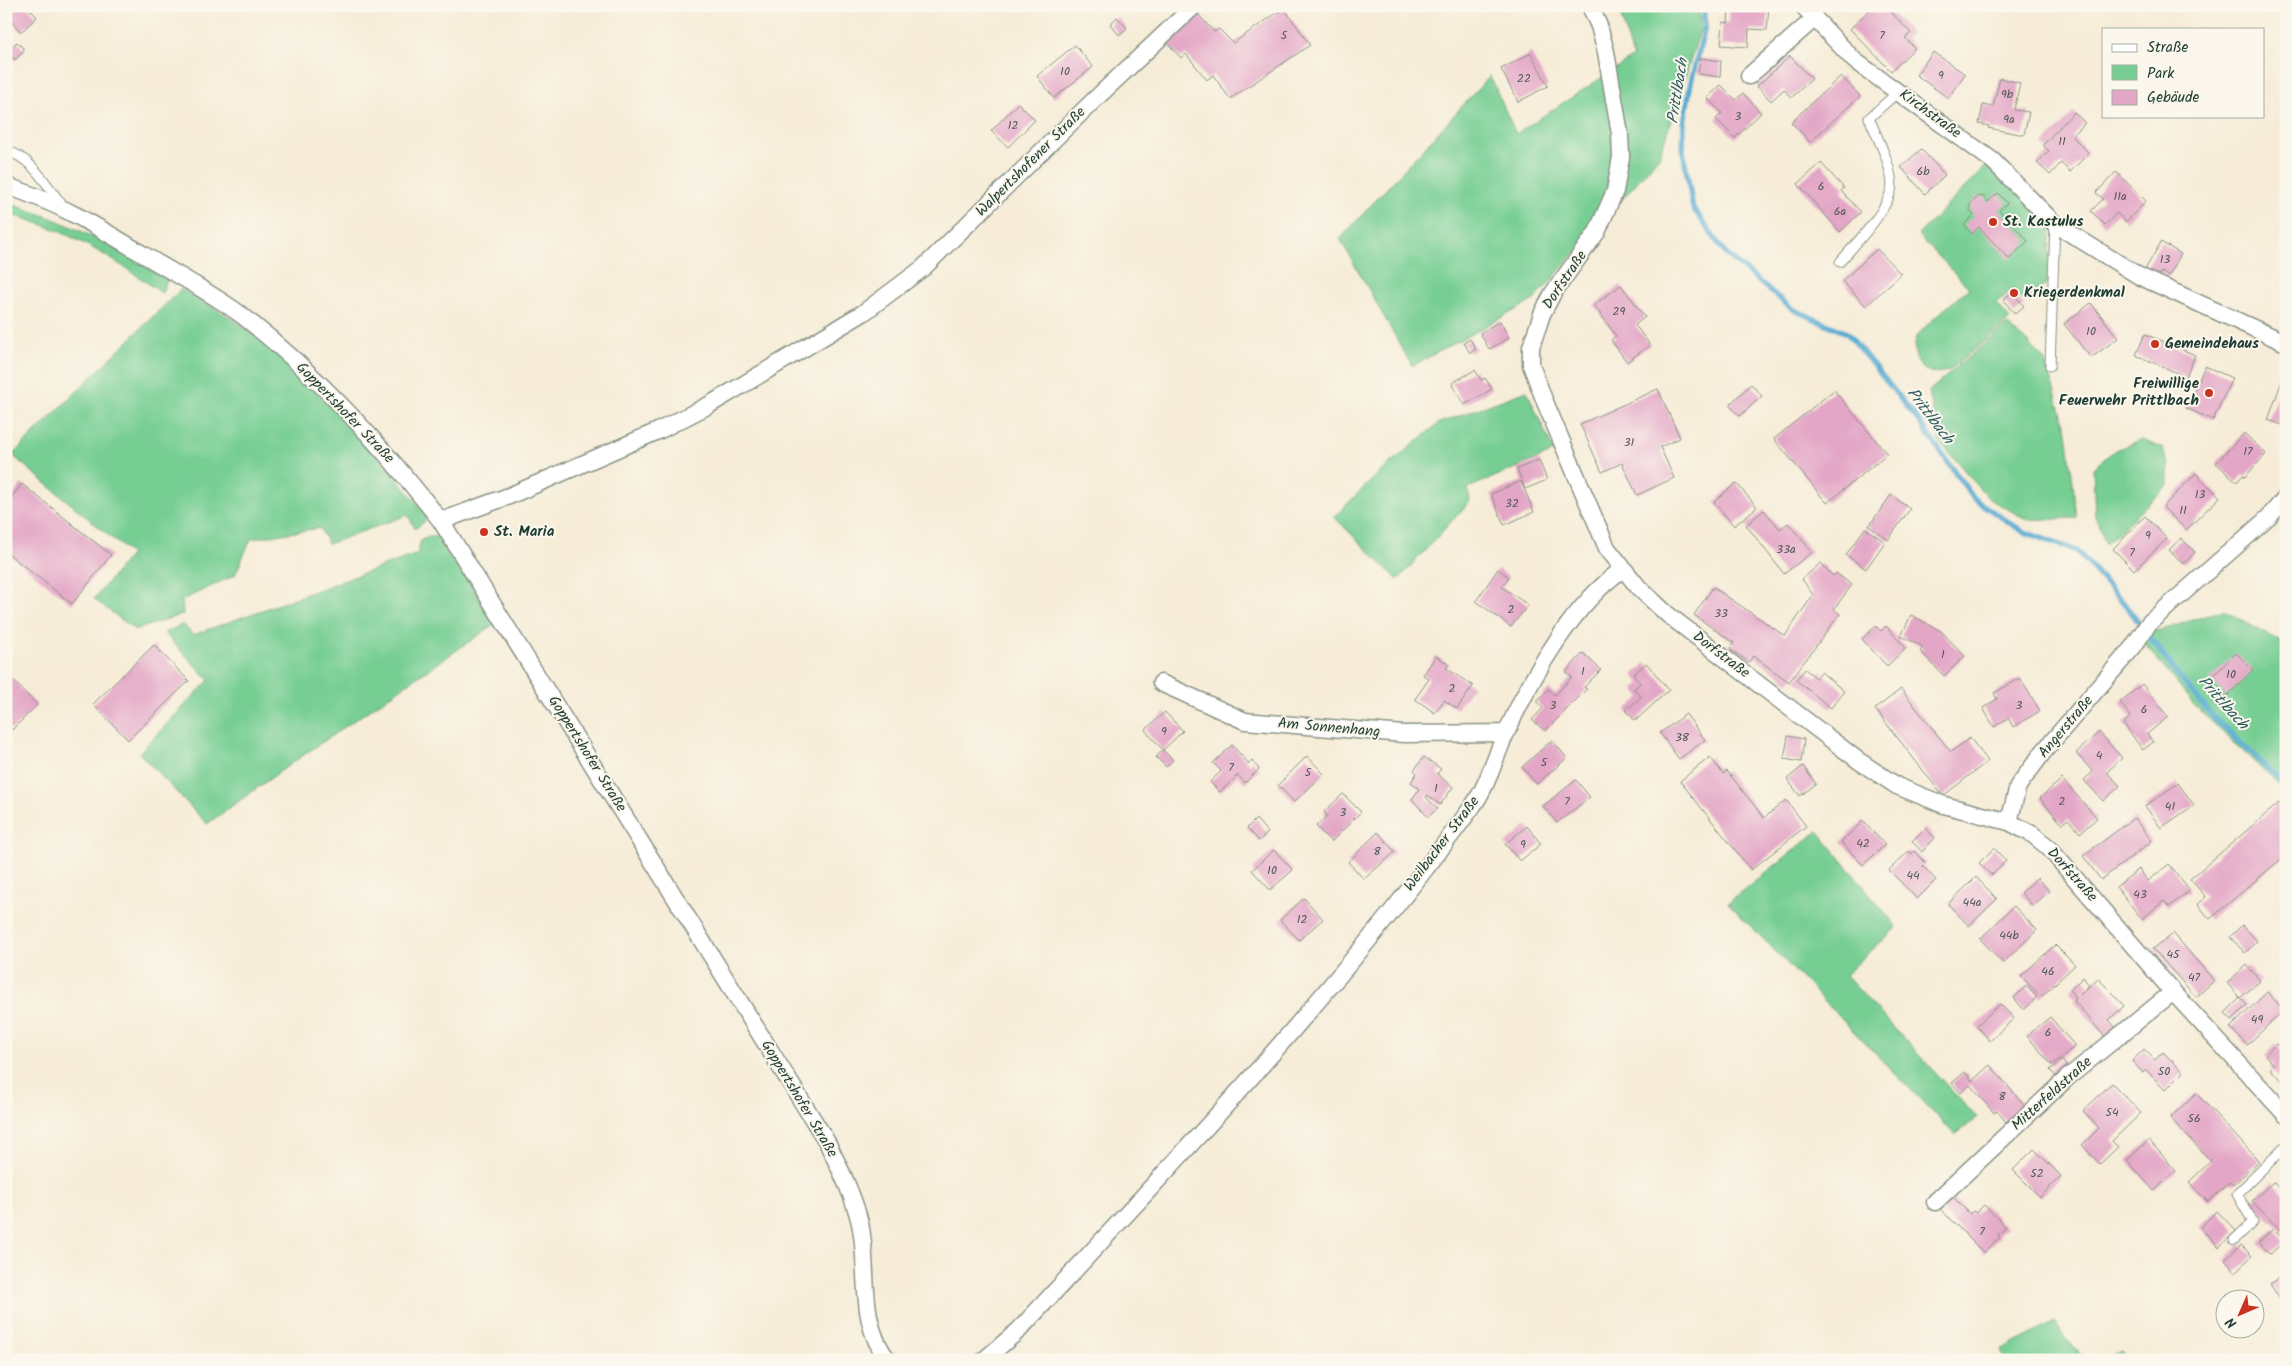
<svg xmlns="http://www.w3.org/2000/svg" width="2292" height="1366" font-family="Kalam,sans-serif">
<rect width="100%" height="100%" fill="#fbf7ec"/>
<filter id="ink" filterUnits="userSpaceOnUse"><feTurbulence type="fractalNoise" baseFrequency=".02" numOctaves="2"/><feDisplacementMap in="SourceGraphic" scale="10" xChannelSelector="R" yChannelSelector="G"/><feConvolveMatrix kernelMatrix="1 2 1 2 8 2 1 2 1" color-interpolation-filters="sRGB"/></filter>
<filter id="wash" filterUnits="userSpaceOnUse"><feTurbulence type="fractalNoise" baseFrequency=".0096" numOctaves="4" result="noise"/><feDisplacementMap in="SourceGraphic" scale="20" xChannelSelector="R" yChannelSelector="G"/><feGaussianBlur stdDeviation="1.12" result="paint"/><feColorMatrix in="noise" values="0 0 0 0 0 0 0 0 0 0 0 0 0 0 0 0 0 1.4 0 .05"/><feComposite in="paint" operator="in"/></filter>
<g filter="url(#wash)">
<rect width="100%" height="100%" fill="#f6ecd7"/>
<path fill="#76ce93" stroke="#4a8664" d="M 1618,6 L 1698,6 L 1701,28 L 1659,157 L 1534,300 L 1412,366 L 1340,239 L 1490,76 L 1516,134 L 1633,57 Z
M 1990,162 L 2051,224 L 2047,284 L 2024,301 L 2013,289 L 1996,303 L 2010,319 L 1950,370 C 1941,373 1929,375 1921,367 C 1914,359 1913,345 1917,337 C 1923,326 1958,298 1969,288 L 1918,235 Z
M 6,203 C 68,220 114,247 167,280 L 162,293 C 114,259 65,227 6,214 Z
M 181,289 C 200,301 221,311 240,324 C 311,378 369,446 427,514 L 424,522 L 415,529 L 408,515 L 328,544 L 320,528 L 251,539 L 235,575 L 182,600 L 183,614 L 135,630 L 94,599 L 131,554 L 12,455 Z
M 2007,324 L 2044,358 L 2067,431 L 2077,518 L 2028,520 L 1989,499 L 1939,441 L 1929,391 Z
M 1527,391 L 1554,452 L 1468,488 L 1470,501 L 1398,580 L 1334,517 L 1379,473 L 1439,423 Z
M 2142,440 L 2162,448 L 2168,464 L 2168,485 L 2106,544 L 2095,516 L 2093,468 L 2115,450 Z
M 432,536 L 441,537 L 495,624 L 292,763 L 207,824 L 139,753 L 209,680 L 164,633 L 183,624 L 193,635 L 417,554 L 421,540 Z
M 2223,610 L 2281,642 L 2286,654 L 2286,792 L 2194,705 L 2135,632 L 2162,630 Z
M 1818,831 L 1897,927 L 1845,975 L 1977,1118 L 1955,1135 L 1728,903 Z
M 2054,1322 L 2085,1360 L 2005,1360 L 2001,1351 Z
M 2122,1351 L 2129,1360 L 2099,1360 Z"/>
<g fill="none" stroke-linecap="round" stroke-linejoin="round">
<path stroke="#55aad1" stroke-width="5.5" d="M 1703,6 L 1705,27 L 1691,82 L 1684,123 L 1683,151 L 1693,208 L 1726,254 L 1792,309 L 1847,333 L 1918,420 L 1974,499 L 2022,531 L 2077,551 L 2129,609 L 2180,678 L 2215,719 L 2286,786"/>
</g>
<g id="blocks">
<path fill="#e3a6c6" d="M 6,6 L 27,6 L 37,17 L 21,32 L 6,15 Z
M 1404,6 L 1414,6 L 1408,11 Z
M 1729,6 L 1769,6 L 1767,30 L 1749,29 L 1748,47 L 1721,45 L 1723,22 L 1728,23 Z
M 1873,6 L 1885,6 L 1911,33 L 1905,38 L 1915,48 L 1891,71 L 1850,29 Z
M 1284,8 L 1310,45 L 1230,99 L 1213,75 L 1207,80 L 1186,54 L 1181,58 L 1165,40 L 1196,12 L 1214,32 L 1219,29 L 1233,43 Z
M 1117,17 L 1127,28 L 1119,35 L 1110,24 Z
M 17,42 L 25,50 L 15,60 L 7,51 Z
M 1075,45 L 1093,67 L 1054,98 L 1037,76 Z
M 1933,52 L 1965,74 L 1948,98 L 1916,75 Z
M 1531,53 L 1548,86 L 1518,102 L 1501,69 Z
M 1790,56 L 1812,79 L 1791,98 L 1784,89 L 1771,101 L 1757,86 Z
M 1700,58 L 1721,61 L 1720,77 L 1698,74 Z
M 1841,76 L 1860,96 L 1810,142 L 1791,122 Z
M 2000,78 L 2020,83 L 2014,110 L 2029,112 L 2024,135 L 1988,128 L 1989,126 L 1979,124 L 1983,105 L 1993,107 Z
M 1721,85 L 1736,100 L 1743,93 L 1761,113 L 1735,138 L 1716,119 L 1722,113 L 1707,98 Z
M 1018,103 L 1035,120 L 1008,147 L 991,131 Z
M 2074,112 L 2085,123 L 2072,136 L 2089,153 L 2070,172 L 2061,163 L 2050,175 L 2037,163 L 2049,151 L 2043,145 Z
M 1921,149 L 1945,175 L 1925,194 L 1901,167 Z
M 1821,163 L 1844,188 L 1841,191 L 1861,212 L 1840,232 L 1798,184 Z
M 2116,172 L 2146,201 L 2126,222 L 2117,213 L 2105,225 L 2091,211 L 2103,199 L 2096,193 Z
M 1998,193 L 2007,203 L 1999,210 L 2028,241 L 2009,259 L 1979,227 L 1972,234 L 1964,225 L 1974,215 L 1970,210 L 1970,204 L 1979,196 L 1984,197 L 1988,202 Z
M 2161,242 L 2181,254 L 2169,276 L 2161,272 L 2156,280 L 2143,273 Z
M 1877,249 L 1901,274 L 1866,306 L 1842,281 Z
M 1621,285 L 1645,317 L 1635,325 L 1650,345 L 1627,362 L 1611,340 L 1616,336 L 1594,305 Z
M 2012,292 L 2024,306 L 2015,314 L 2003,300 Z
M 2091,303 L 2118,338 L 2091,358 L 2064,324 Z
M 1500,321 L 1509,338 L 1489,349 L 1480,333 Z
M 2145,334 L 2195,355 L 2186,377 L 2136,355 Z
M 1470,339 L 1476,349 L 1470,353 L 1464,343 Z
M 2205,366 L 2232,378 L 2213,420 L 2186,408 Z
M 1475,370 L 1481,380 L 1485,378 L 1492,389 L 1464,405 L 1452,383 Z
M 2284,375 L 2286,376 L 2286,426 L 2268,420 Z
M 1751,384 L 1762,396 L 1740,416 L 1729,405 Z
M 1658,389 L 1680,438 L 1660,447 L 1674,478 L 1637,495 L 1622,463 L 1602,472 L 1580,424 Z
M 1834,390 L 1887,454 L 1827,503 L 1774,439 Z
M 2244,433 L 2266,454 L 2245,477 L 2243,475 L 2237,482 L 2216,463 Z
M 1539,460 L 1547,480 L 1525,489 L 1517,469 Z
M 2196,473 L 2220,497 L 2186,530 L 2163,507 Z
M 1521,481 L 1534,512 L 1504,525 L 1491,494 Z
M 1736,483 L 1757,507 L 1734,526 L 1714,502 Z
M 22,484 L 111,555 L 72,604 L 6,552 L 6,504 Z
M 1891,495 L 1910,509 L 1888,540 L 1869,526 Z
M 1764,510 L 1780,529 L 1788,523 L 1812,552 L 1784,574 L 1746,525 Z
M 2145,516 L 2167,539 L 2134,570 L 2113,549 Z
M 1865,528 L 1885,542 L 1866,569 L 1846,555 Z
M 2181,538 L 2195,552 L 2184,564 L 2169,550 Z
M 1821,563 L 1833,576 L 1836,573 L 1852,585 L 1834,609 L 1840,614 L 1789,682 L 1753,656 L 1749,662 L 1730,649 L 1734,643 L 1694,615 L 1713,587 L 1785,636 L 1813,595 L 1802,579 Z
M 1498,569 L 1509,577 L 1502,587 L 1528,605 L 1511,627 L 1476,601 Z
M 1911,615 L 1941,631 L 1965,656 L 1944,676 L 1920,651 L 1923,648 L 1920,645 L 1901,636 Z
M 1876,626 L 1881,631 L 1886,626 L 1906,648 L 1887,666 L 1862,639 Z
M 154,645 L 189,681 L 128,740 L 93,704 Z
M 1583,653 L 1601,670 L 1584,687 L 1587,689 L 1545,731 L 1532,720 L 1543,708 L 1537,702 L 1549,689 L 1555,695 L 1572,677 L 1566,672 Z
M 2236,653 L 2253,670 L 2227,696 L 2210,679 Z
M 1436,656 L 1449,664 L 1446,668 L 1473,686 L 1457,709 L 1444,700 L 1435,713 L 1415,699 L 1429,679 L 1423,675 Z
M 1646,663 L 1669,690 L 1635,721 L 1626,710 L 1641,697 L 1634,689 L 1640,683 L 1633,675 Z
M 1805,669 L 1816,678 L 1821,672 L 1844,691 L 1831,708 L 1796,680 Z
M 6,673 L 37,705 L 12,730 L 6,724 Z
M 2020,678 L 2040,711 L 2013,727 L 2008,718 L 1994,727 L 1983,708 L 1997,699 L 1994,693 Z
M 2142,684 L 2168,717 L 2147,734 L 2153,742 L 2143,750 L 2123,723 L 2131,717 L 2120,702 Z
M 1901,689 L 1951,752 L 1970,738 L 1988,761 L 1943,796 L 1875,709 Z
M 1165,712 L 1183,731 L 1163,750 L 1173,760 L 1166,767 L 1156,757 L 1163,750 L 1145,730 Z
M 1686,714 L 1705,740 L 1679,759 L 1660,733 Z
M 2099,732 L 2122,758 L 2107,772 L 2120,786 L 2103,801 L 2084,780 L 2093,772 L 2076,753 Z
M 1788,736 L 1804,739 L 1801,762 L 1784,759 Z
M 1552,740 L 1567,758 L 1537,784 L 1522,767 Z
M 1232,745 L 1249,764 L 1252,761 L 1259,769 L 1245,783 L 1238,775 L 1220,792 L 1210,782 L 1221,771 L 1213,763 Z
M 1307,756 L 1324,774 L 1294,802 L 1278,785 Z
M 1424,757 L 1441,769 L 1437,774 L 1453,787 L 1440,805 L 1428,795 L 1426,797 L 1437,809 L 1428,817 L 1412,799 L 1419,789 L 1411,782 L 1417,773 L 1414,770 Z
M 1710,757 L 1723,774 L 1727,771 L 1764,818 L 1786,800 L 1806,826 L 1751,870 L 1680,781 Z
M 1803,766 L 1816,784 L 1800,796 L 1787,779 Z
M 2062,779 L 2097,818 L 2080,833 L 2068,819 L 2062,824 L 2040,798 Z
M 1576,780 L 1590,797 L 1557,823 L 1543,806 Z
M 2178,783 L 2194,805 L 2161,828 L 2145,806 Z
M 1343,794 L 1361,812 L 1331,842 L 1316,826 L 1327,816 L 1324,812 Z
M 2286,797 L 2286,855 L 2210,919 L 2197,904 L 2206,897 L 2190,879 Z
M 2134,818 L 2152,841 L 2101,880 L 2083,856 Z
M 1256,819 L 1268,833 L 1259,841 L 1247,828 Z
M 1863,821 L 1885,845 L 1863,865 L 1841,842 Z
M 1527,826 L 1541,844 L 1520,861 L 1505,844 Z
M 1925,828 L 1935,838 L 1922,852 L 1912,841 Z
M 1378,832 L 1395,852 L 1364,879 L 1348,862 Z
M 1994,848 L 2006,861 L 1991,875 L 1979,863 Z
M 1274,850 L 1293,870 L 1270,890 L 1252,870 Z
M 1909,851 L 1911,854 L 1914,851 L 1926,863 L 1923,866 L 1936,880 L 1917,899 L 1889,870 Z
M 2169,864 L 2190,890 L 2169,907 L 2164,901 L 2142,919 L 2116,887 L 2139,869 L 2148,881 Z
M 1976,877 L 1997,899 L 1969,926 L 1948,904 Z
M 2037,878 L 2049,891 L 2033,906 L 2021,893 Z
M 1304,898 L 1323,919 L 1299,940 L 1280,920 Z
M 2014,906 L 2037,930 L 2003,963 L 1980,939 Z
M 2242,925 L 2257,941 L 2245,953 L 2230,937 Z
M 2173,933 L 2214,981 L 2196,997 L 2153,949 Z
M 2055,945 L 2075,965 L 2041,997 L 2021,976 Z
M 2247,965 L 2260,981 L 2240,998 L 2227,983 Z
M 2083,977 L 2089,985 L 2080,995 L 2098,978 L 2124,1006 L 2109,1020 L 2116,1028 L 2106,1038 L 2074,1001 L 2076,999 L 2070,990 Z
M 2026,986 L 2037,997 L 2024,1010 L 2014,998 Z
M 2267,992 L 2284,1010 L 2247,1045 L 2230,1028 Z
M 2240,998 L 2247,1005 L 2232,1020 L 2225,1013 Z
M 2000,1004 L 2014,1018 L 1990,1041 L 1976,1026 Z
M 2050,1017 L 2075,1046 L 2052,1065 L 2027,1036 Z
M 2276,1044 L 2286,1054 L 2286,1084 L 2270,1069 L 2274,1065 L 2265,1055 Z
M 2144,1049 L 2155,1060 L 2163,1052 L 2183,1072 L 2165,1090 L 2146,1070 L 2143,1073 L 2132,1061 Z
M 2062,1060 L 2069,1069 L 2058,1079 L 2050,1070 Z
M 1990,1065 L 2025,1106 L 2006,1122 L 1997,1111 L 1994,1113 L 1970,1085 L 1961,1093 L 1952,1083 L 1965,1072 L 1972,1081 Z
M 2112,1083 L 2141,1113 L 2112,1141 L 2118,1147 L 2100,1164 L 2082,1145 L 2099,1128 L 2083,1111 Z
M 2196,1093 L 2259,1161 L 2233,1185 L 2230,1182 L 2208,1202 L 2189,1182 L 2211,1161 L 2170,1118 Z
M 2149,1140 L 2176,1171 L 2154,1191 L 2127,1160 Z
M 2034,1149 L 2061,1176 L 2040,1197 L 2013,1170 Z
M 2273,1182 L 2286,1196 L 2286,1229 L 2282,1232 L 2252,1201 Z
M 1952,1196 L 1970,1214 L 1973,1211 L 1976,1213 L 1984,1205 L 2006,1227 L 1998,1235 L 2000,1237 L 1984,1253 L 1940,1209 Z
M 2217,1211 L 2236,1231 L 2219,1247 L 2200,1227 Z
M 2273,1229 L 2285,1241 L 2270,1254 L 2259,1242 Z
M 2241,1245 L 2252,1256 L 2235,1272 L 2225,1260 Z
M 2286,1274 L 2286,1309 L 2270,1284 Z"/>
</g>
</g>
<g filter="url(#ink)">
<use href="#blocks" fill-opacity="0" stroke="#8a9486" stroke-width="1"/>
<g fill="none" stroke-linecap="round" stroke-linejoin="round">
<defs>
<path id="lane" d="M 6,151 C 31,156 48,187 63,206
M 1840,262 C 1856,243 1884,215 1891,191 C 1896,174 1876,134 1869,118 L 1898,92
M 2050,366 L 2055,224
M 2234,1240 L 2253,1222 L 2237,1194 L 2286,1146"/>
<path id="street" d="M 1590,6 L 1599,26 L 1606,52 L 1620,134 L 1621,157 L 1615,191 L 1597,232 L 1553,293 L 1542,314 L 1531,347 L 1531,365 L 1545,402 L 1607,548 L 1639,588 L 1667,614 L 1859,761 L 1897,786 L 1944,805 L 2009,822 L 2032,834 L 2048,847 L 2173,992 L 2286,1115
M 1803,6 L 1855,61 L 1993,161 L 2055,224 L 2139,276 L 2286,343
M 1749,76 L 1815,18
M 6,186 C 56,201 100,228 144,255 C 177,275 214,294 244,317 C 319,376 382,446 441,521 L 827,1142 C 840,1169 853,1194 860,1223 C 870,1269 857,1321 888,1360
M 441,521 L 509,496 L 658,431 L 709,405 L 863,313 L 923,268 L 1091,103 L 1194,6
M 1161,683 L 1245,721 L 1404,734 L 1506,733
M 2009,822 L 2018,786 L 2044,751 L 2133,647 L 2149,623 L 2268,518 L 2286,497
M 1935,1202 L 2066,1079 L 2173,992
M 984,1360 L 1019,1330 C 1176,1161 1336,993 1472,807 C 1489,784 1495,756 1507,731 C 1532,676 1573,604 1623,569"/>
</defs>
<use href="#lane" stroke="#8a9486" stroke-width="11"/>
<use href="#street" stroke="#8a9486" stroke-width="19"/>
<use href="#lane" stroke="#fff" stroke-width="9"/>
<use href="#street" stroke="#fff" stroke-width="16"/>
</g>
</g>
<g fill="#c8321e" stroke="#fbf7ec" stroke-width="2">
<circle cx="1993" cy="222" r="5"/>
<circle cx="2014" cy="293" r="5"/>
<circle cx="2155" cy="344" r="5"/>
<circle cx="2209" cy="393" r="5"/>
<circle cx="484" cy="532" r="5"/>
</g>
<g text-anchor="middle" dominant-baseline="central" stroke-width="4" stroke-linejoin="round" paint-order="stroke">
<g font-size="12" fill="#505758">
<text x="1284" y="35">5</text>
<text x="1882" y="35">7</text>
<text x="1065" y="71">10</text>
<text x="1941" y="75">9</text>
<text x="1524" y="78">22</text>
<text x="2007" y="94">9b</text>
<text x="1738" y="116">3</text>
<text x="2009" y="119">9a</text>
<text x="1013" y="125">12</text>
<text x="2062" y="141">11</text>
<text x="1923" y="171">6b</text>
<text x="1821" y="186">6</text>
<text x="2120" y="196">11a</text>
<text x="1840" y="211">6a</text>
<text x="2165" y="259">13</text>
<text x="1619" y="311">29</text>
<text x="2091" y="331">10</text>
<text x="1629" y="442">31</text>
<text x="2248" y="451">17</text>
<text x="2200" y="494">13</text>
<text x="1512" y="503">32</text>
<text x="2183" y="510">11</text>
<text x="2148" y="535">9</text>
<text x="1786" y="549">33a</text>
<text x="2132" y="552">7</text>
<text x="1511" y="609">2</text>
<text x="1721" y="613">33</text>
<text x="1943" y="654">1</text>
<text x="1583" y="671">1</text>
<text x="2231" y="674">10</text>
<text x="1452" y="688">2</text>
<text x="1553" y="705">3</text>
<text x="2019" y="705">3</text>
<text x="2144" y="709">6</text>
<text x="1164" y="731">9</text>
<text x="1682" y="737">38</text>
<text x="2099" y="755">4</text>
<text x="1544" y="762">5</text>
<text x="1231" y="767">7</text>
<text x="1308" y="772">5</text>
<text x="1436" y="788">1</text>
<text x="1567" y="801">7</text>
<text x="2062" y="801">2</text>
<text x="2170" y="806">41</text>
<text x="1343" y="812">3</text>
<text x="1863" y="843">42</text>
<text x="1523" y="844">9</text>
<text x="1377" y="851">8</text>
<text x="1272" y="870">10</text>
<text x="1913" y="875">44</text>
<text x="2140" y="894">43</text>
<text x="1972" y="902">44a</text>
<text x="1302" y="919">12</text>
<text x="2009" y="935">44b</text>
<text x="2173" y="954">45</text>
<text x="2048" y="971">46</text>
<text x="2194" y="977">47</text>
<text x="2257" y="1019">49</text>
<text x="2048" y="1032">6</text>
<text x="2164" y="1071">50</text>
<text x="2002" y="1096">8</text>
<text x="2112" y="1112">54</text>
<text x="2194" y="1118">56</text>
<text x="2037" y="1173">52</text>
<text x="1982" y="1231">7</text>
</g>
<g font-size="15" fill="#1f3d34" stroke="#fbf7ec">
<text transform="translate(1930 114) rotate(36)">Kirchstraße</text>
<text transform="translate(1031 162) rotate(-45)">Walpertshofener Straße</text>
<text transform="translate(1565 280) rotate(-56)">Dorfstraße</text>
<text transform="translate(345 413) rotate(46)">Goppertshofer Straße</text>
<text transform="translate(1721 655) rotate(37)">Dorfstraße</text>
<text transform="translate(2066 727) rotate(-50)">Angerstraße</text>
<text transform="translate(1329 728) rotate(5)">Am Sonnenhang</text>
<text transform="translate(587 754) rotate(58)">Goppertshofer Straße</text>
<text transform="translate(1442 844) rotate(-53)">Weilbacher Straße</text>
<text transform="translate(2072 875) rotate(48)">Dorfstraße</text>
<text transform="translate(2052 1094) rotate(-42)">Mitterfeldstraße</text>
<text transform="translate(799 1099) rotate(59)">Goppertshofer Straße</text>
</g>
<g font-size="15" font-weight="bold" fill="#1f3d34" stroke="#fbf7ec" text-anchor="start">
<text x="2003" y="222">St. Kastulus</text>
<text x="2024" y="293">Kriegerdenkmal</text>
<text x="2165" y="344">Gemeindehaus</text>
<text x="2199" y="384" text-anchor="end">Freiwillige<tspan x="2199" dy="17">Feuerwehr Prittlbach</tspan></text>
<text x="494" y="532">St. Maria</text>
</g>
<g font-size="16" font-style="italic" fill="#2f5e63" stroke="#fbf7ec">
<text transform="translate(1678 91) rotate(-81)">Prittlbach</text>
<text transform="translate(1930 416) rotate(53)">Prittlbach</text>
<text transform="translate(2223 703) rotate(48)">Prittlbach</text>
</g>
</g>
<rect width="2292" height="1366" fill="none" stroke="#fbf7ec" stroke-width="25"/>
<rect x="2102" y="28" width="162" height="90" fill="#fbf7ec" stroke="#a3ada2"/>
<rect x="2112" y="44" width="25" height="8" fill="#ffffff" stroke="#a3ada2"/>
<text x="2147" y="52" font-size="15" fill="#1f3d34">Straße</text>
<rect x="2112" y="65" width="25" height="15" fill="#76ce93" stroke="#a3ada2"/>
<text x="2147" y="78" font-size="15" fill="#1f3d34">Park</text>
<rect x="2112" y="90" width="25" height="15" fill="#e3a6c6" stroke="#a3ada2"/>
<text x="2147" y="102" font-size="15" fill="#1f3d34">Gebäude</text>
<g transform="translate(2240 1314) rotate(225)"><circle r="24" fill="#fbf7ec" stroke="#a3ada2"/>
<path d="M0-4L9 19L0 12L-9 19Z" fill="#c8321e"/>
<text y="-8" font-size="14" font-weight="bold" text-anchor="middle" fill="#1f3d34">N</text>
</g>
</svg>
